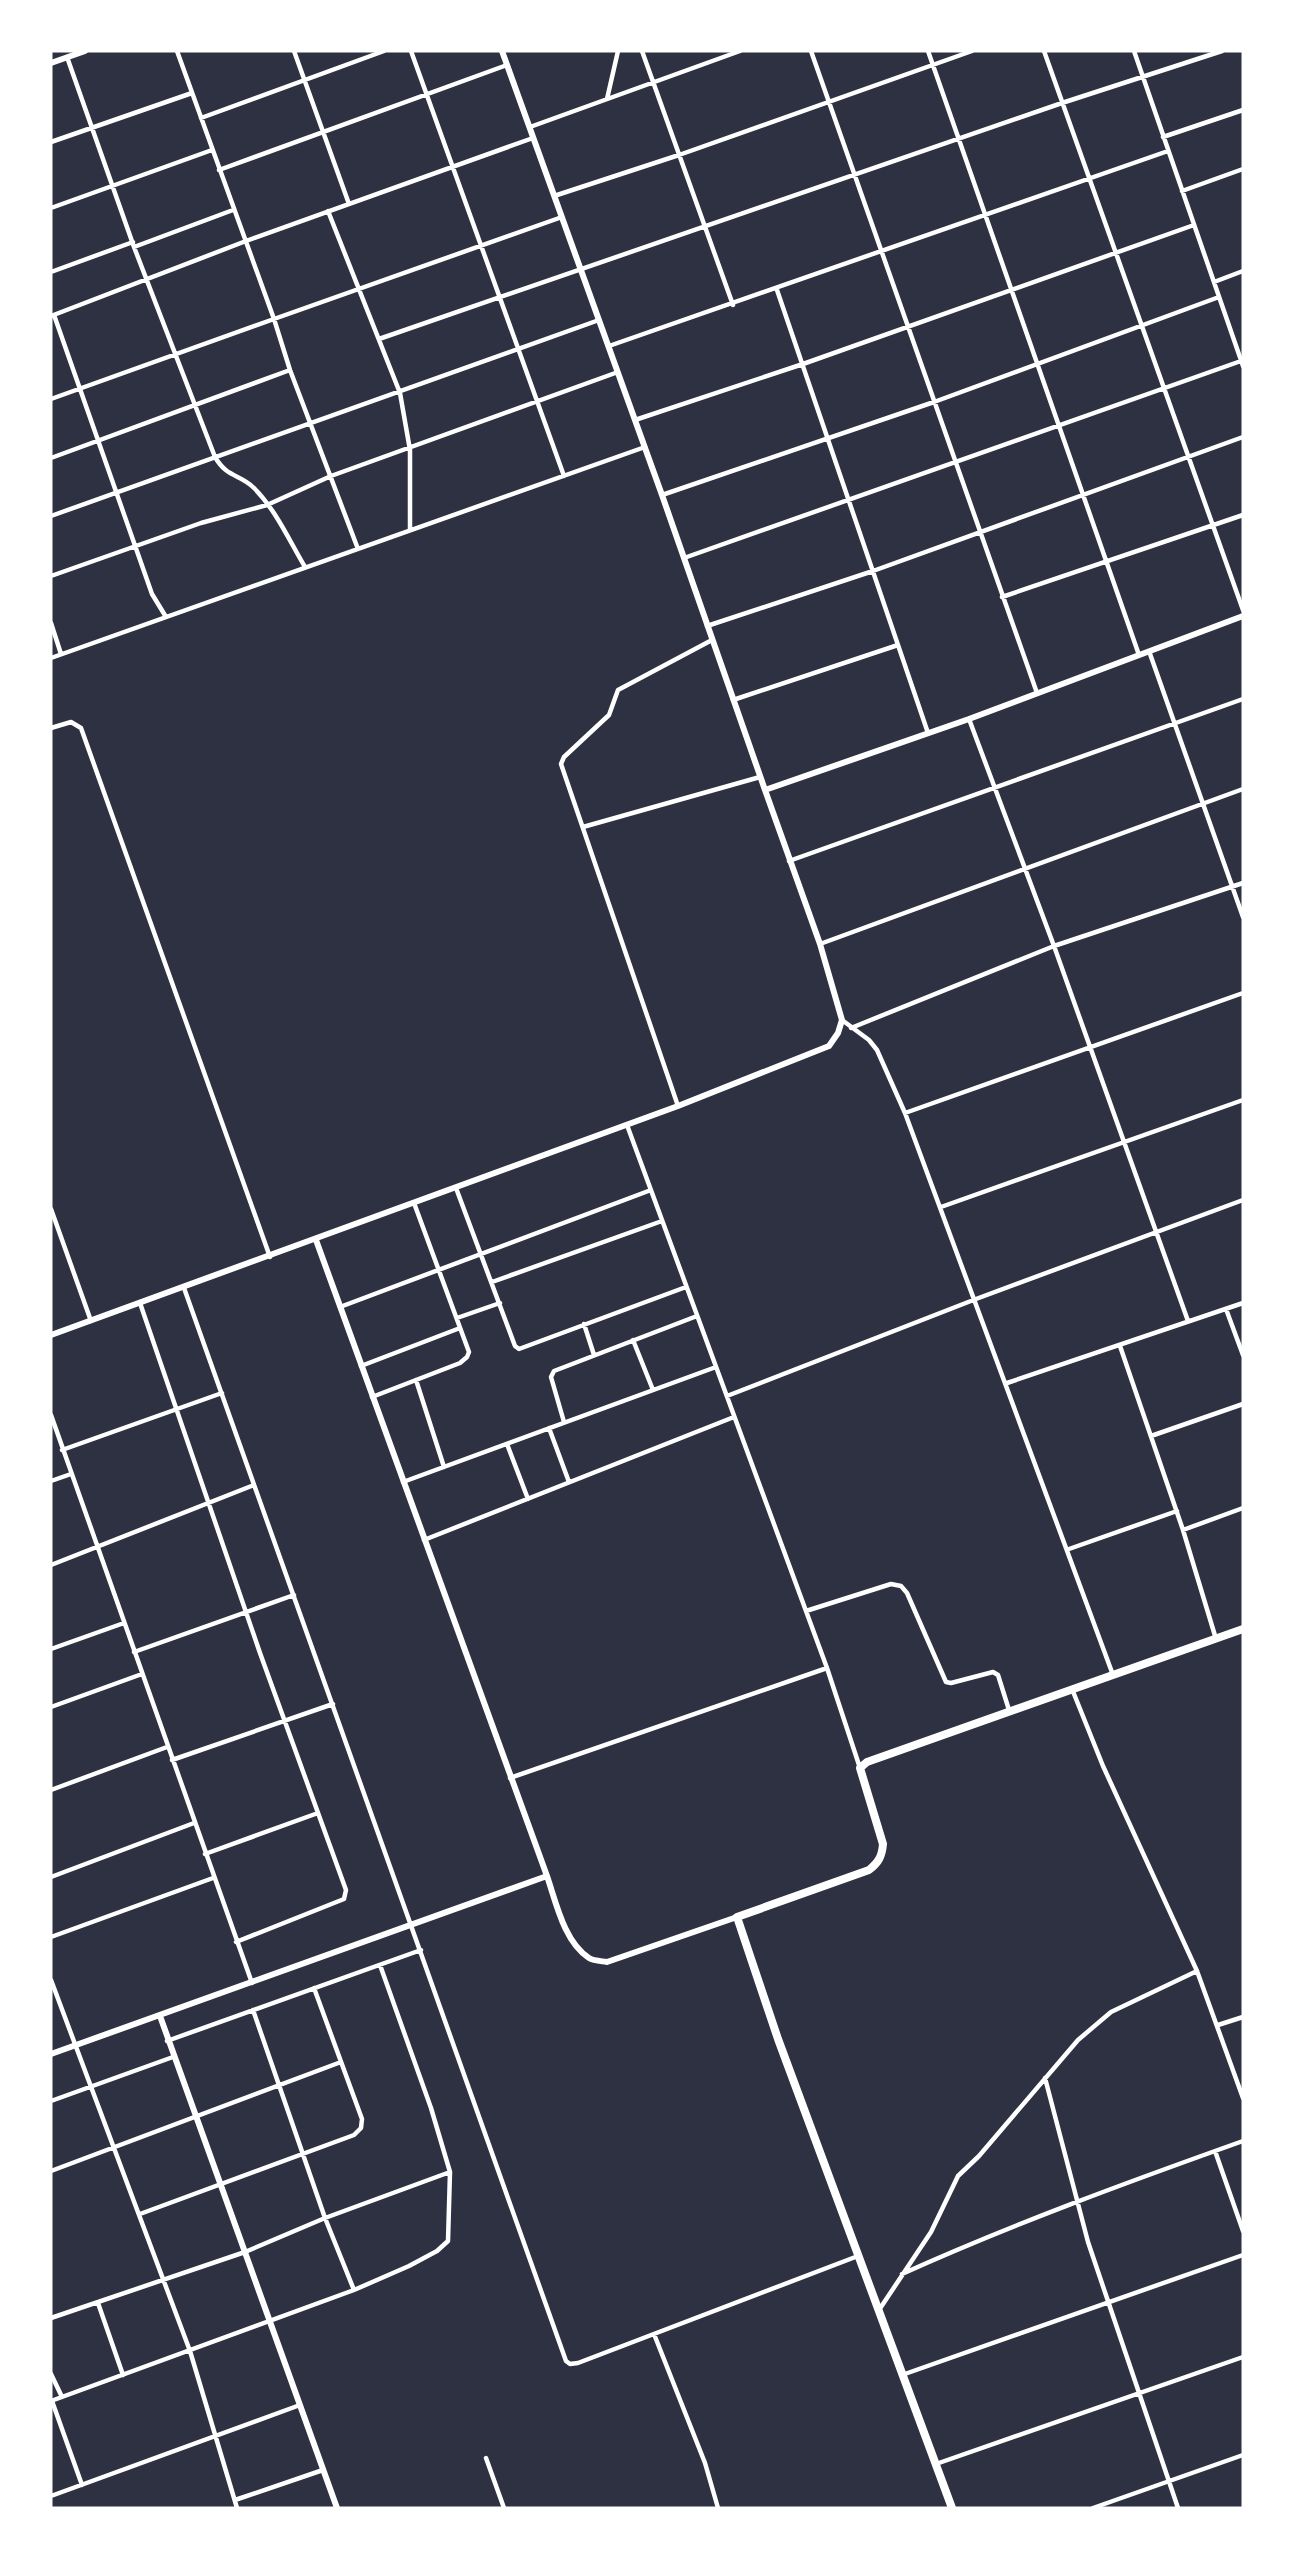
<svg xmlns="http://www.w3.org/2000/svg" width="1294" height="2559" font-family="'Zilla Slab',serif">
<rect width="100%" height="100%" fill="#2d3142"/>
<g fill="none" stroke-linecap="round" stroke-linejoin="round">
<path stroke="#fff" stroke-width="4.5" d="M 177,51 L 274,319 L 562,217
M 294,51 L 349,204
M 411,51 L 564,476
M 642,51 L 733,305
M 811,51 L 1037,693
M 928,51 L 1139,655
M 1044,51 L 1243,610
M 1134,51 L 1243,366
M 67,57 L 134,247 L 215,457 C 228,479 239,473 254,488 C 276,510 290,542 305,567
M 607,99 L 618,51
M 201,118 L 384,51
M 530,127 L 740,51
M 1163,137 L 1243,110
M 51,142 L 192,93
M 219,170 L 507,65
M 1182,191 L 1243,169
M 554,196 L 679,155 L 972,51
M 51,208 L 212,150
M 328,211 L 400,393 L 410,450 L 410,530
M 134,247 L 233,210
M 51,272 L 133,242
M 1214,282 L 1243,271
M 777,290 L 928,733
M 54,315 L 152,594 L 166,617
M 51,316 L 246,241 L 533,138
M 379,339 L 1062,103 L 1222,51
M 609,346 L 1168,151
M 51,399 L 274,319 L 290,370 L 358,549
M 635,420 L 803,364 L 1194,225
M 51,458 L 290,370
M 662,495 L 934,402 L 1219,297
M 51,516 L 599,320
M 684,558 L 1241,361
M 51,576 L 201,523 L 267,505 L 331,476 L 618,372
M 1002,597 L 1243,515
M 51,623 L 61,654
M 707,626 L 873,571 L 1243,437
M 1149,651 L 1243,917
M 51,658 L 645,447
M 733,700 L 898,645
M 969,719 L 1054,946 L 1188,1321
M 51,728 L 71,722 L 81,728 L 270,1257
M 583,827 L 760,777
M 789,861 L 1243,699
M 820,944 L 1243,789
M 842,1020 L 869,1040 L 877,1050 L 905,1113 L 1113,1675
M 851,1028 L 1054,946 L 1243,883
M 678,1106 L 561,764 L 564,757 L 609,715 L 618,690 L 712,640
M 905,1113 L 1243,993
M 627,1125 L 827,1668 L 860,1768
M 456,1188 L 515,1346 L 519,1349 L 686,1287
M 941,1207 L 1243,1100
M 51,1209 L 91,1321
M 492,1282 L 662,1221
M 184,1288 L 566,2361 L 570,2364 L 578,2363 L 858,2256
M 140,1303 L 260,1653 L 346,1890 L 344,1899 L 236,1942
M 340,1307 L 651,1190
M 1226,1309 L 1243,1355
M 457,1318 L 500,1303
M 584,1324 L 594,1355
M 633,1340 L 653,1390
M 1120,1346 L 1183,1530 L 1216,1639
M 361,1366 L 460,1328
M 416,1380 L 444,1467
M 1007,1383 L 1243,1303
M 727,1396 L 976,1299 L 1243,1200
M 372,1397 L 460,1363 L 467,1357 L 469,1352 L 414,1203
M 51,1415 L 252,1983
M 564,1422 L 551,1377 L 554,1371 L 697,1316
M 549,1428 L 569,1482
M 1151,1436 L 1243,1404
M 507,1444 L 528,1499
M 62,1450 L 222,1393
M 51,1481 L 71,1474
M 403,1482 L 716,1367
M 1183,1530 L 1243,1508
M 424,1540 L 734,1417
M 1069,1549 L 1177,1511
M 51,1565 L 254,1485
M 806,1611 L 891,1584 L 901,1586 L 907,1593 L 946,1682 L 951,1683 L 993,1672 L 998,1675 L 1009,1710
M 51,1649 L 124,1623
M 134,1652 L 294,1595
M 1072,1689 L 1103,1766 L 1197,1971 L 1243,2098
M 51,1707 L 142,1674
M 172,1760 L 333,1704
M 510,1778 L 827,1668
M 51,1790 L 167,1747
M 205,1854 L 318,1813
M 51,1877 L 194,1823
M 51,1937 L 213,1878
M 51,1980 L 190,2351 L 237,2508
M 253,2010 L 325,2218 L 354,2290
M 1218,2025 L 1243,2017
M 167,2041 L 421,1950
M 1045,2078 L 1088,2242 L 1178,2508
M 51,2101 L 173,2057
M 1215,2151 L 1243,2231
M 51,2171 L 341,2062
M 140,2214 L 354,2135 L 361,2128 L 362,2119 L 314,1988
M 902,2274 C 1013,2224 1128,2182 1243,2141
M 98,2303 L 123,2375
M 879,2310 L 931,2232 L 958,2176 L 979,2156 L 1078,2040 L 1111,2012 L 1197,1971
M 51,2318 L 245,2252 L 325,2218 L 450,2172
M 654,2334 L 705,2463 L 718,2508
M 51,2374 L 62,2397
M 902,2375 L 1243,2255
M 51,2401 L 354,2290 L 409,2266 L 437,2251 L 448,2241 L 450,2172 L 431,2108 L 380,1965
M 52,2401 L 82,2485
M 486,2458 L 504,2508
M 936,2464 L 1243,2357
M 51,2496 L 300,2405
M 235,2500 L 323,2470
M 1093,2508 L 1243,2455"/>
<path stroke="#fff" stroke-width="6" d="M 502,51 L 662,495 L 765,790 L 969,719 L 1243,616
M 51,63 L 85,51
M 316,1240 L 547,1876
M 51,1335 L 678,1106 L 829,1046 L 838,1033 L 842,1020 L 820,944 L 765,790
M 160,2016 L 337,2508
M 51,2054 L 547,1876 C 556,1902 564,1942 589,1958 C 594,1961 601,1961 607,1962 L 737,1917"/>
<path stroke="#fff" stroke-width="8" d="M 952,2508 L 778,2039 L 737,1917 L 869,1870 C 879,1862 882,1856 883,1844 L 860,1768 L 867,1762 L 1243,1629"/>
</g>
<rect width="1294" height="2559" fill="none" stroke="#ffffff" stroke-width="105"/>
</svg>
